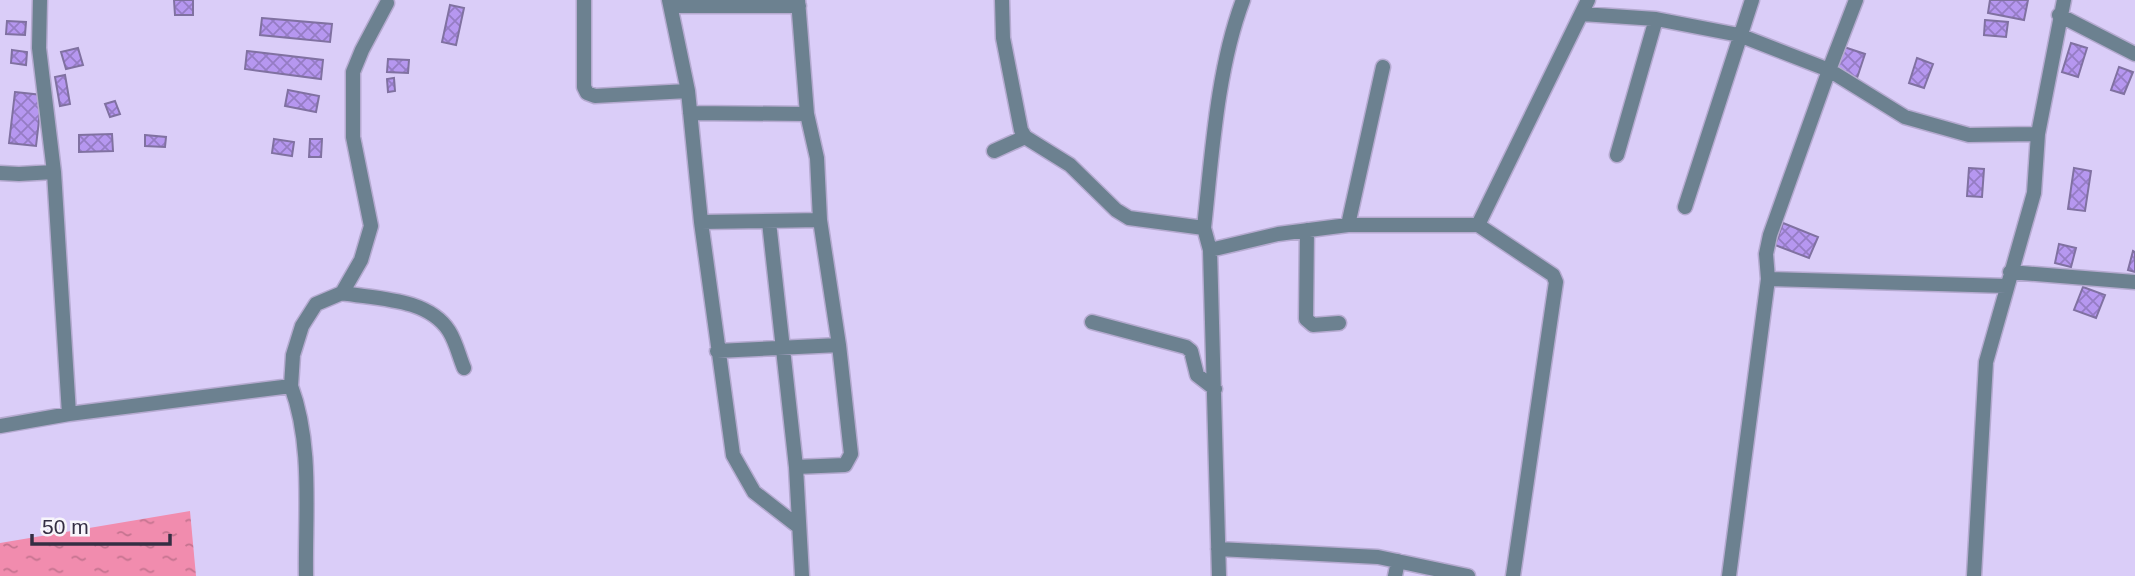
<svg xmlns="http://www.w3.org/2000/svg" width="2135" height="576" font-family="Arial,sans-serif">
<defs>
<pattern id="water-ripples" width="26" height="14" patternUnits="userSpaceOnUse" patternTransform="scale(1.75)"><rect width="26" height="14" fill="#f18cae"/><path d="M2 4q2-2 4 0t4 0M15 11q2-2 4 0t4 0" fill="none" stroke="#c4738f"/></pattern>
<pattern id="building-cross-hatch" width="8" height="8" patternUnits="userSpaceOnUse" patternTransform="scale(1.75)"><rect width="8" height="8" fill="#b697f0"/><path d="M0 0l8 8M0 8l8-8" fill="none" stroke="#957cc4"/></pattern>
</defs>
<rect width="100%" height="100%" fill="#dacdf8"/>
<path fill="url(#water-ripples)" d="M 190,511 L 196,576 L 0,576 L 0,543 Z"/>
<path fill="url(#building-cross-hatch)" stroke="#8071a1" stroke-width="2" d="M 174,0 L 193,0 L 193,15 L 175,15 Z
M 1990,0 L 2028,0 L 2024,20 L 1988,13 Z
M 450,5 L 464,8 L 456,45 L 442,42 Z
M 262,18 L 332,24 L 330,42 L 260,35 Z
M 1985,20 L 2008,22 L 2006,37 L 1984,35 Z
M 7,21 L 26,22 L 25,35 L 6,34 Z
M 2071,43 L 2087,48 L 2078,77 L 2062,72 Z
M 1844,47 L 1865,54 L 1857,78 L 1835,70 Z
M 78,48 L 83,65 L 66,69 L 61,52 Z
M 12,50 L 27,52 L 26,65 L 11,63 Z
M 247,51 L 323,60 L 321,79 L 245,69 Z
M 1917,58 L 1933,64 L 1924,88 L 1909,83 Z
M 388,59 L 409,60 L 408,73 L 387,72 Z
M 2119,67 L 2133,72 L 2124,94 L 2111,90 Z
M 65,75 L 70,104 L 60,106 L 55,77 Z
M 394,78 L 395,91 L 388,92 L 387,79 Z
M 288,90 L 319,96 L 316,112 L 285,106 Z
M 15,92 L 42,95 L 36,146 L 9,143 Z
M 115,101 L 120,114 L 110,117 L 105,104 Z
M 112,134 L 113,151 L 79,152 L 79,135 Z
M 145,135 L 166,137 L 165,147 L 145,146 Z
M 274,139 L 294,142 L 292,156 L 272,153 Z
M 310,139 L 322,139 L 321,157 L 309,157 Z
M 1969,168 L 1984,169 L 1982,197 L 1967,196 Z
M 2074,168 L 2091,171 L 2085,211 L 2068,209 Z
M 1783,223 L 1818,237 L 1809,258 L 1775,245 Z
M 2059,244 L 2076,248 L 2071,267 L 2055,263 Z
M 2133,251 L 2135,252 L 2135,272 L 2128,270 Z
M 2083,287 L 2105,295 L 2096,318 L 2074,310 Z"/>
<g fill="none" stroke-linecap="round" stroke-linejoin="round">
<defs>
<path id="street" d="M 40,0 L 39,48 L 54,172 L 69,414
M 584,0 L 584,87 L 587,93 L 595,96 L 688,91 L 701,222
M 669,0 L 688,91
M 1002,0 L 1003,38 L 1021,130 L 1025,137 L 1070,165 L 1116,210 L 1129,218 L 1204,228
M 1856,0 L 1829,70 L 1905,117 L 1969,135 L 2038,134
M 671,6 L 799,6
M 1582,14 L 1656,19 L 1739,35 L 1829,70 L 1770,235 L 1766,254 L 1768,279 L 1729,576
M 2059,15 L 2135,54
M 690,113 L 807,114 L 798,0
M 807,114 L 817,158 L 820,220
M 994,151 L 1025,137
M 1617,155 L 1656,19
M 0,173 L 19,174 L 54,172
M 1685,207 L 1752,0
M 769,222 L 796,467 L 802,576
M 1348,225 L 1383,67
M 1478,225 L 1553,275 L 1556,282 L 1513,576
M 1307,230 L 1306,319 L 1313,325 L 1339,323
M 1210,250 L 1278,234 L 1348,225 L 1478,225 L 1588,0
M 2010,272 L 2135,282
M 1768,279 L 2006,286
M 342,293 C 377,299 428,298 449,331 C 456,342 459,356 464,368
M 1092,322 L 1186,347 L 1191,351 L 1197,375 L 1215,389
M 717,351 L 839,345
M 291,386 L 293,355 L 302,326 L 316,304 L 342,293 L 361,260 L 371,226 L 353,137 L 353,72 L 362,50 L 387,3
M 0,426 L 69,414 L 291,386 C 313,445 305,513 306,576
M 796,467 L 845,465 L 851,454 L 839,345 L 820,220 L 701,222 L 733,455 L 754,492 L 799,527
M 1218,549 L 1378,557 L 1468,576
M 1219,576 L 1210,250 L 1204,228 C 1212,154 1217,69 1243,0
M 1395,576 L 1398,561
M 1974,576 L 1986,362 L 2034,193 L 2038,134 L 2064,0"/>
</defs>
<use href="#street" stroke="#b5aad0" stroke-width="17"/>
<use href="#street" stroke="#6c8190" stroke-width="14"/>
</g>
<path d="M32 534v10h138v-10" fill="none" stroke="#342e43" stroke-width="3.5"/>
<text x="42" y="534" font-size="21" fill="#342e43" stroke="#f7f5fb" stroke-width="5" paint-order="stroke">50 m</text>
</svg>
